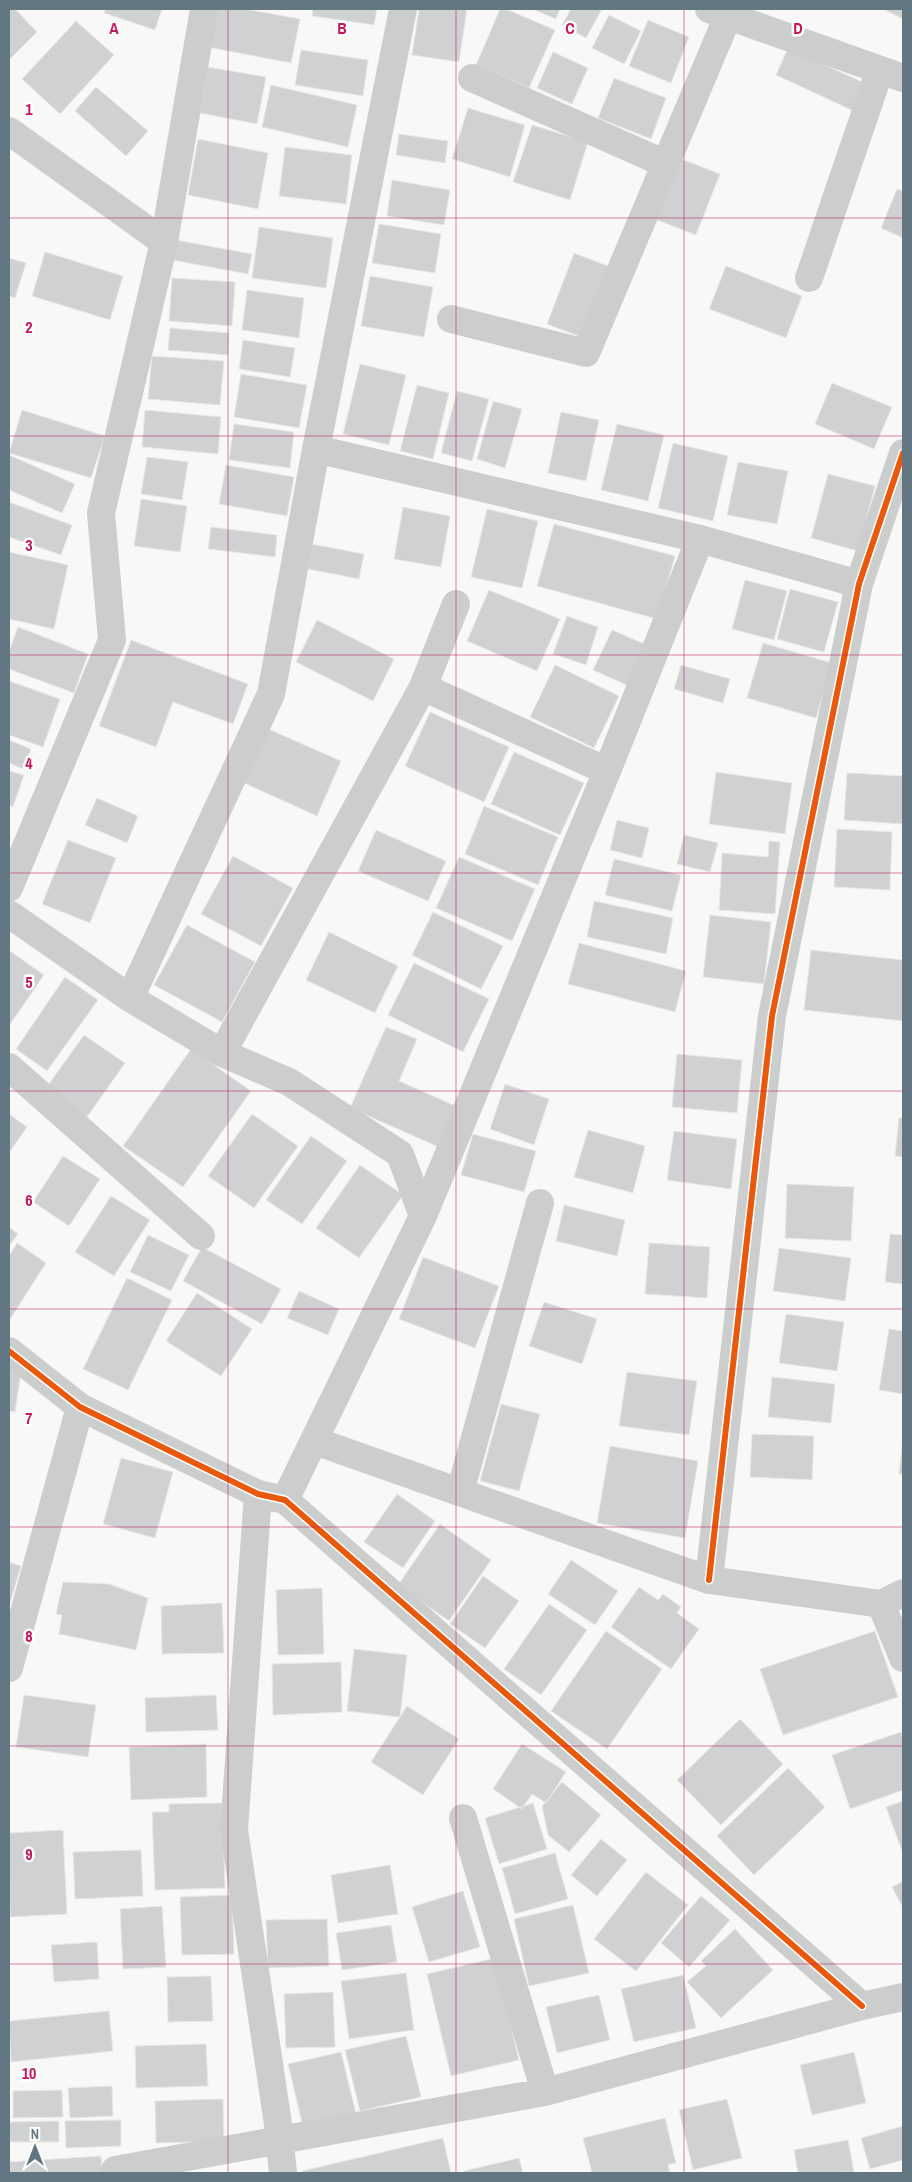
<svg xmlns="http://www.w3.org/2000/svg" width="912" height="2182" font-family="'Archivo Narrow',sans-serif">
<rect width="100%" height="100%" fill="#f8f8f7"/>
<path fill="#cfd1d2" stroke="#e8e8e6" d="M 9,9 L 15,9 L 37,32 L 9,60 Z
M 106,9 L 162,9 L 155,30 L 104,13 Z
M 215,9 L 246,9 L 300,19 L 291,63 L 207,47 Z
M 313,9 L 377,9 L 374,25 L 312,16 Z
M 419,9 L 467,9 L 459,62 L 412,55 Z
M 500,9 L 506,9 L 555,30 L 529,88 L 476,65 Z
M 532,9 L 560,9 L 556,19 Z
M 571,9 L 602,9 L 586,38 L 562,25 Z
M 883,9 L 903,9 L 903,19 Z
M 609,15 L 641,31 L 624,64 L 592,48 Z
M 648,20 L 689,37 L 671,83 L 629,66 Z
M 76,21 L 114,55 L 60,114 L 22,79 Z
M 788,48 L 871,86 L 858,113 L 776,75 Z
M 301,50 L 368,60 L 363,96 L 295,85 Z
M 553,52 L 588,68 L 572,104 L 537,88 Z
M 208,67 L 266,77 L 257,124 L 200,113 Z
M 614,78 L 666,98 L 651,139 L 598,118 Z
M 271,85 L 357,105 L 348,147 L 262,127 Z
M 96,87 L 148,131 L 126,156 L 75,111 Z
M 468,108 L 525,125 L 510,177 L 452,159 Z
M 532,125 L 588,142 L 570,200 L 513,182 Z
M 399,134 L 448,141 L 445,163 L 396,155 Z
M 198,139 L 268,153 L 258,209 L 188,195 Z
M 285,147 L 352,155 L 346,204 L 279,196 Z
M 676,157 L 720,174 L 696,235 L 652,218 Z
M 392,180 L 450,190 L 444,225 L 387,216 Z
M 897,189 L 903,191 L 903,238 L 881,228 Z
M 379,224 L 441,234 L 435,273 L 372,263 Z
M 259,227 L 333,238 L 326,288 L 252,278 Z
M 176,240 L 252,254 L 248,274 L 172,260 Z
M 45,252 L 123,276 L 110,320 L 32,296 Z
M 574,253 L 608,266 L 581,337 L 547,324 Z
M 9,258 L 26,263 L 15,298 L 9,296 Z
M 726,266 L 802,296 L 786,338 L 709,309 Z
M 370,276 L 433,287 L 424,337 L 361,326 Z
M 172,278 L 235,282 L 232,326 L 169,321 Z
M 247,290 L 304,298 L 299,338 L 242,330 Z
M 170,328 L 229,333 L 228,355 L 168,350 Z
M 243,340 L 295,348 L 290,377 L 239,369 Z
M 152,356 L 224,361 L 220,405 L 148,399 Z
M 360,364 L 406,375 L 389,445 L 343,434 Z
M 241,374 L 307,385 L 299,428 L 234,417 Z
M 832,383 L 892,407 L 874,449 L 815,424 Z
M 417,385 L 449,393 L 433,459 L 400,451 Z
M 457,391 L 489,399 L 472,461 L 441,453 Z
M 493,401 L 522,409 L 505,468 L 477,459 Z
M 22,410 L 105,436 L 91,478 L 9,453 Z
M 145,410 L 221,417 L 218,454 L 142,447 Z
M 561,412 L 599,420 L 586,481 L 548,473 Z
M 234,424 L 294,432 L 290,468 L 229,460 Z
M 617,424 L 664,435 L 648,501 L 601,490 Z
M 673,443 L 728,456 L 713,521 L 658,508 Z
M 9,455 L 75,484 L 62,513 L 9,490 Z
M 147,457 L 188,462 L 182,500 L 141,494 Z
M 738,462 L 788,471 L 777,524 L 727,515 Z
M 226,465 L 294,477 L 287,516 L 219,504 Z
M 828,474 L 875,486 L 858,551 L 811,538 Z
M 141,499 L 187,506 L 180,552 L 134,546 Z
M 9,502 L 72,525 L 61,555 L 9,537 Z
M 403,507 L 450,516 L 441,567 L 394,559 Z
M 487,509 L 538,521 L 522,588 L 471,577 Z
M 554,524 L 675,556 L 657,619 L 537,586 Z
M 211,527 L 277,535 L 275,557 L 208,549 Z
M 312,544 L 364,554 L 359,579 L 308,569 Z
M 9,552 L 68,565 L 54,629 L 9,619 Z
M 745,580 L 787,591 L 774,640 L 732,629 Z
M 790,589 L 838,602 L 824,652 L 777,639 Z
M 489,590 L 560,619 L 537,671 L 467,641 Z
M 567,616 L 598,627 L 586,665 L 553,654 Z
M 317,620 L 394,659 L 373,701 L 296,662 Z
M 18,627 L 88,654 L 74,693 L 9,669 L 9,651 Z
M 612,630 L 647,645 L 629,686 L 593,670 Z
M 131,640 L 248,684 L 233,724 L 173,702 L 156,747 L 99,726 Z
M 763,643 L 832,663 L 816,718 L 747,698 Z
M 555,665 L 619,696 L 594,748 L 530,717 Z
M 681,665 L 730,679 L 723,703 L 674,689 Z
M 9,681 L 60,699 L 43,747 L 9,735 Z
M 430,712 L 509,747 L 484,802 L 405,766 Z
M 266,728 L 341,761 L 317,816 L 242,782 Z
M 9,740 L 31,749 L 23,769 L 9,763 Z
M 514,752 L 584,783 L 560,835 L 491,804 Z
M 9,771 L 24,775 L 13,807 L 9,805 Z
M 716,772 L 792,783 L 785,834 L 709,824 Z
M 847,773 L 903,776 L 903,824 L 844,820 Z
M 97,798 L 138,816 L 127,843 L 85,825 Z
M 484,806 L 558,837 L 538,885 L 465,854 Z
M 617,820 L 649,828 L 642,858 L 610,850 Z
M 837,829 L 892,832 L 890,890 L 834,887 Z
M 376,830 L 446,861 L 428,901 L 358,871 Z
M 684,835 L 718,843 L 710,872 L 677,864 Z
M 68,840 L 116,858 L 90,923 L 42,904 Z
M 769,841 L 780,842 L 775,914 L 719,910 L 722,853 L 768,857 Z
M 233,856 L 293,888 L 261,946 L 201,914 Z
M 459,857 L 535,889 L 512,941 L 436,908 Z
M 614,859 L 681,875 L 672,911 L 605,895 Z
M 594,901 L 673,918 L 666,954 L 587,937 Z
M 433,912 L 503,946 L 481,989 L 412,955 Z
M 710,915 L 771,922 L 764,984 L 703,977 Z
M 187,925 L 255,962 L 222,1022 L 154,985 Z
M 329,932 L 398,966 L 375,1013 L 306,980 Z
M 579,943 L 686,971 L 675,1012 L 568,984 Z
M 811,950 L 903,960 L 903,1021 L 804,1010 Z
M 10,951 L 44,975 L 9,1026 L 9,953 Z
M 414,963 L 489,999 L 463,1052 L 388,1015 Z
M 65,977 L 98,1000 L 47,1071 L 16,1049 Z
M 386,1027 L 417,1039 L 399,1081 L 458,1107 L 441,1148 L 350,1108 Z
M 84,1035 L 125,1063 L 87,1117 L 46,1088 Z
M 191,1049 L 251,1091 L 183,1187 L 123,1146 Z
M 677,1054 L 742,1060 L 737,1113 L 672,1107 Z
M 505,1084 L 549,1099 L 534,1145 L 490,1129 Z
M 9,1114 L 27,1127 L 9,1153 Z
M 252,1114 L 298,1146 L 254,1208 L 208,1176 Z
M 899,1118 L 903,1118 L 903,1157 L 895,1156 Z
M 588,1130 L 645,1146 L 633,1193 L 574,1177 Z
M 674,1131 L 737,1139 L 731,1189 L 667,1180 Z
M 473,1134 L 536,1151 L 524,1192 L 461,1175 Z
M 311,1136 L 347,1161 L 302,1224 L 266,1200 Z
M 63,1156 L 100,1179 L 69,1226 L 33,1202 Z
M 360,1165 L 403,1195 L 359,1258 L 316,1228 Z
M 787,1184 L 854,1187 L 851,1241 L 785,1238 Z
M 111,1196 L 150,1220 L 114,1276 L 75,1252 Z
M 564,1205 L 625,1220 L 617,1256 L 556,1241 Z
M 9,1227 L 18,1234 L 9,1246 Z
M 890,1234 L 903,1235 L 903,1284 L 885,1282 Z
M 148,1235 L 189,1255 L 171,1291 L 130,1272 Z
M 17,1243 L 46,1263 L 9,1321 L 9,1256 Z
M 649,1243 L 710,1247 L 707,1298 L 645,1294 Z
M 202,1247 L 281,1289 L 262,1324 L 183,1281 Z
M 779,1248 L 851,1258 L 845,1301 L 773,1291 Z
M 423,1257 L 499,1286 L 475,1348 L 399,1319 Z
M 127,1278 L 172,1300 L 128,1390 L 83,1369 Z
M 299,1291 L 339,1309 L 328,1335 L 287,1318 Z
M 197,1293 L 252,1329 L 221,1376 L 166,1341 Z
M 544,1302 L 597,1319 L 582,1364 L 529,1346 Z
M 786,1314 L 844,1322 L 837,1371 L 779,1363 Z
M 889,1329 L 903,1331 L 903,1394 L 879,1390 Z
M 9,1364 L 22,1366 L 15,1412 L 9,1411 Z
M 627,1372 L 697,1381 L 689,1435 L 619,1426 Z
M 772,1377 L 835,1384 L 831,1423 L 768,1417 Z
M 501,1404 L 540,1414 L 519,1491 L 480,1481 Z
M 752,1434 L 814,1436 L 812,1480 L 750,1477 Z
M 903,1437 L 903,1474 L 899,1474 Z
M 610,1446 L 698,1461 L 685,1538 L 597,1523 Z
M 121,1458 L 173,1472 L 155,1538 L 103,1524 Z
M 397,1494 L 435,1521 L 403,1568 L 364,1542 Z
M 440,1524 L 491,1560 L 449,1621 L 398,1585 Z
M 571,1560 L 618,1591 L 595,1625 L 548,1594 Z
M 9,1562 L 21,1566 L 9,1607 Z
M 483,1576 L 519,1601 L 485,1648 L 450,1624 Z
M 63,1582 L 109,1584 L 148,1598 L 136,1650 L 59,1634 L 62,1615 L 56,1614 Z
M 639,1587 L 658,1600 L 663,1594 L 681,1607 L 677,1613 L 699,1629 L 671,1669 L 611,1627 Z
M 322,1588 L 324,1654 L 278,1655 L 276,1590 Z
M 222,1603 L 224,1653 L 162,1654 L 161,1606 Z
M 549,1604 L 587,1630 L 541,1695 L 504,1669 Z
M 606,1631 L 662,1669 L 607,1749 L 551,1711 Z
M 875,1631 L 898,1697 L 783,1735 L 760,1669 Z
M 354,1649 L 407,1655 L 400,1717 L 347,1711 Z
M 341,1662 L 342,1712 L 273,1715 L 272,1664 Z
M 24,1695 L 96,1705 L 88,1757 L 16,1747 Z
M 216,1695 L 218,1730 L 146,1732 L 145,1698 Z
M 407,1706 L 459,1739 L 423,1795 L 371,1762 Z
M 740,1719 L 783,1764 L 721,1825 L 677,1780 Z
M 901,1732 L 903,1739 L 903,1790 L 850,1809 L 832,1755 Z
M 206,1744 L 207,1797 L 131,1800 L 129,1747 Z
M 522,1744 L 566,1772 L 546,1803 L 532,1794 L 522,1809 L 493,1789 Z
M 788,1768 L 825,1807 L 754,1875 L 717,1836 Z
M 562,1782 L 601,1815 L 569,1852 L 548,1835 L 542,1806 Z
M 903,1801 L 903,1854 L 886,1807 Z
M 222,1803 L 225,1888 L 155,1890 L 152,1812 L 169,1812 L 169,1804 Z
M 533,1803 L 547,1849 L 499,1864 L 485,1818 Z
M 63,1830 L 67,1914 L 10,1917 L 9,1833 Z
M 601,1839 L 627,1860 L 597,1896 L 571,1875 Z
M 141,1850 L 143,1896 L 75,1899 L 73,1852 Z
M 555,1853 L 568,1899 L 515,1914 L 502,1868 Z
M 390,1865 L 398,1914 L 338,1923 L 331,1875 Z
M 646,1872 L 688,1905 L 636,1971 L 594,1939 Z
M 903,1881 L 903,1908 L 892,1887 Z
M 463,1891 L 480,1947 L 429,1962 L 412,1907 Z
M 232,1895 L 234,1954 L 182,1955 L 180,1897 Z
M 701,1896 L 730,1920 L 689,1967 L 661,1943 Z
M 573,1905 L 589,1973 L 529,1986 L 514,1919 Z
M 162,1906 L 166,1967 L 123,1969 L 120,1909 Z
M 327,1919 L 329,1966 L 268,1968 L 266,1920 Z
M 391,1925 L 397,1962 L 342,1970 L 336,1933 Z
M 735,1929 L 773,1970 L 721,2018 L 687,1982 L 706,1966 L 701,1961 Z
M 97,1942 L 99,1979 L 54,1982 L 51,1945 Z
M 495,1958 L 519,2060 L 451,2076 L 427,1974 Z
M 406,1973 L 414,2030 L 349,2039 L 341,1981 Z
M 683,1975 L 696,2028 L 634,2042 L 621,1989 Z
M 211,1976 L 213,2021 L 168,2022 L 167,1977 Z
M 333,1992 L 335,2047 L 286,2048 L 284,1994 Z
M 599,1995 L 610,2040 L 557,2053 L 546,2007 Z
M 109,2011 L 113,2051 L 11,2062 L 9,2021 Z
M 406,2036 L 421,2097 L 360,2111 L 345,2050 Z
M 206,2044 L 208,2086 L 136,2088 L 135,2046 Z
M 341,2052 L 357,2118 L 304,2131 L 288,2064 Z
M 854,2052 L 866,2103 L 812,2115 L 800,2065 Z
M 112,2086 L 113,2116 L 70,2118 L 68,2088 Z
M 62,2090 L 63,2117 L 13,2118 L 13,2091 Z
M 223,2099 L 224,2141 L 156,2143 L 155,2101 Z
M 727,2099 L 742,2158 L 693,2170 L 679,2110 Z
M 665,2118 L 676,2163 L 668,2165 L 670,2173 L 592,2173 L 583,2138 Z
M 121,2120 L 121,2146 L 66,2148 L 65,2121 Z
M 59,2121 L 59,2142 L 9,2142 L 9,2122 Z
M 903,2126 L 903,2160 L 870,2169 L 861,2138 Z
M 443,2138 L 451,2173 L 303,2173 L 302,2171 Z
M 848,2140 L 854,2172 L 798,2173 L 794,2150 Z
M 101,2156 L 102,2173 L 9,2173 L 9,2162 Z
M 519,2158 L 523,2173 L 464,2173 L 464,2171 Z"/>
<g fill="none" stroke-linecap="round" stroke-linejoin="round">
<path stroke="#cccece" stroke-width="28" d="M 709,9 L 903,78
M 472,78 L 666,164
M 9,131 L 164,242
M 809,278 L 880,70
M 451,319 L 586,353 L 728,16
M 316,449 L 700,539 L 859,584
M 423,687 L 607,771
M 9,888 L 112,640 L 101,513 L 164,242 L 204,9
M 9,914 L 130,998 L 222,1053 L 289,1082 L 400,1154 L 423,1216
M 130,998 L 271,694 L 316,449 L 403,9
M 222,1053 L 423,687 L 456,604
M 9,1067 L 201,1236
M 9,1351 L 80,1407 L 258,1494 L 285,1500 L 862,2006
M 315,1441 L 709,1580 L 881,1604 L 903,1593
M 460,1492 L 540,1203
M 258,1494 L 234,1830 L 278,2124 L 283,2173
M 285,1500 L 423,1216 L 607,771 L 700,539
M 709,1580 L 772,1016 L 859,584 L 903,453
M 881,1604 L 903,1658
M 9,1668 L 80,1407
M 463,1818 L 545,2092
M 116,2173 L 115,2170 L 545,2092 L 862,2006 L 903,1997"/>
<defs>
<path id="cycleway" d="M 9,1351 L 80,1407 L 258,1494 L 285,1500 L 862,2006
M 709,1580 L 772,1016 L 859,584 L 903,453"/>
</defs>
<use href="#cycleway" stroke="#fff" stroke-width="9"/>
<use href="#cycleway" stroke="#e8590c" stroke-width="6"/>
</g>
<path fill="none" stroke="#c2185b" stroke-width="1" stroke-opacity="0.55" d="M 228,9 L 228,2173M 456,9 L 456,2173M 684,9 L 684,2173M 9,218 L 903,218M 9,436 L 903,436M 9,655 L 903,655M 9,873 L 903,873M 9,1091 L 903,1091M 9,1309 L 903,1309M 9,1527 L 903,1527M 9,1746 L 903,1746M 9,1964 L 903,1964"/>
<g font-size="16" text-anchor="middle" font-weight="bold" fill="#c2185b" stroke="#fff" stroke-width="5" stroke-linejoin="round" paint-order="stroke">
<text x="114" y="34">A</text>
<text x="342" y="34">B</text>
<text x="570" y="34">C</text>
<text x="798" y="34">D</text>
<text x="29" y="115">1</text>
<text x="29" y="333">2</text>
<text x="29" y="551">3</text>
<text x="29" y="769">4</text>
<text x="29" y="988">5</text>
<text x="29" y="1206">6</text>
<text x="29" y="1424">7</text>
<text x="29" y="1642">8</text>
<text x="29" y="1860">9</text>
<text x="29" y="2079">10</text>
</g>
<rect width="912" height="2182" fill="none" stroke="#637782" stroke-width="20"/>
<g transform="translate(35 2147)" stroke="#ffffff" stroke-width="4" paint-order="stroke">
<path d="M0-4L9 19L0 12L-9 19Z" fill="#637782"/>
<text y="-8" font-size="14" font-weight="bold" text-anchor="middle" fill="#637782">N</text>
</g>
</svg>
